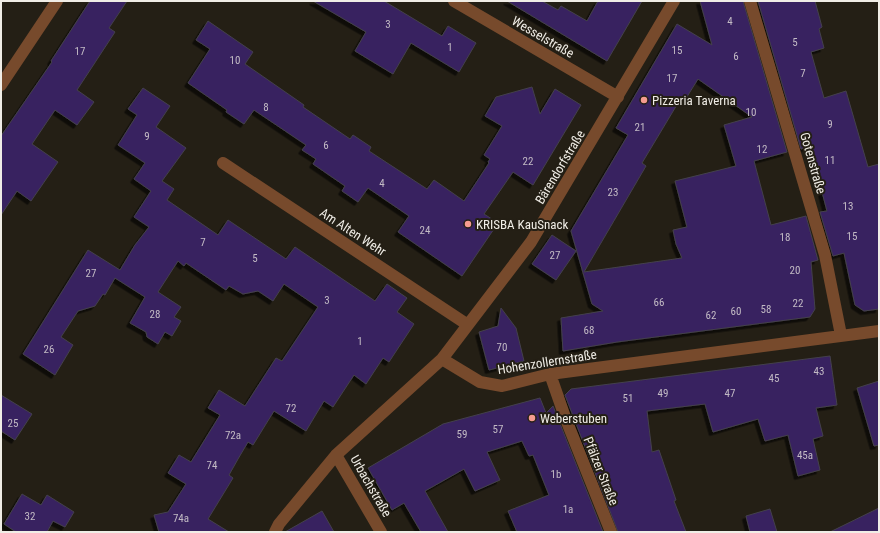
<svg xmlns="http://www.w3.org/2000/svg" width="880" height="533" font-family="'Roboto Condensed',sans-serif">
<defs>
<filter id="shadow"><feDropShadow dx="-3.5" dy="3.5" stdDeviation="0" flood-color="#0009"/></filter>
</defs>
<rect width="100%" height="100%" fill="#241f15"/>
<path fill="#382060" stroke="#44414c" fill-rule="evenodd" filter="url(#shadow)" d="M 90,1 L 127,1 L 109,28 L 115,32 L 77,90 L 94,102 L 77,125 L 55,110 L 32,144 L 58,162 L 31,201 L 17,191 L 1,215 L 1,136 L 52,62 L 51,61 Z
M 313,1 L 384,1 L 442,36 L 448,26 L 476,43 L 459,72 L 411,43 L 393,74 L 355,51 L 366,32 Z
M 507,1 L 542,1 L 558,10 L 561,6 L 587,21 L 598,1 L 642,1 L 607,61 Z
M 700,1 L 743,1 L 787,152 L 754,161 L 771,225 L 806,216 L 818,260 L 811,262 L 815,309 L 810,317 L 617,342 L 563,351 L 561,318 L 603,311 L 592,304 L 571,231 L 628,135 L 616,128 L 677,24 L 712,45 ZM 698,79 L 752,117 L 724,125 L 736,166 L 675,181 L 687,227 L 673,230 L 676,244 L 682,258 L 584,272 L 646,166 L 642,163 L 681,98 L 685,100 Z
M 758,1 L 815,1 L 822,27 L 819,29 L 824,48 L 811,52 L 824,98 L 846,91 L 868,167 L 879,164 L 879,309 L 864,311 L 855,305 L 844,253 L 833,256 L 820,212 L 827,211 L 810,146 L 801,149 Z
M 208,21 L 253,52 L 245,64 L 304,105 L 303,107 L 350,139 L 353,135 L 371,147 L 369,151 L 427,189 L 434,180 L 464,201 L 489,163 L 488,162 L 490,159 L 484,155 L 502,126 L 485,116 L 496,97 L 532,87 L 540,114 L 555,89 L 581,105 L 533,185 L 513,172 L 484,214 L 498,223 L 462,276 L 398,232 L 409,216 L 368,188 L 358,202 L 342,191 L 345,186 L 313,164 L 316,159 L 302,150 L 306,145 L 254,110 L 244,124 L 226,112 L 227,110 L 188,83 L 210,49 L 196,40 Z
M 143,88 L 170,106 L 156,127 L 186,148 L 162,181 L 174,189 L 167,200 L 218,235 L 228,220 L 286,259 L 295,247 L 375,301 L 387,284 L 407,298 L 397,312 L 414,324 L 389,362 L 383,358 L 366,384 L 354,375 L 333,407 L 324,401 L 306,431 L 274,411 L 253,445 L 248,442 L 238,459 L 229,475 L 233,478 L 208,519 L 229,532 L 159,532 L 154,515 L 168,512 L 186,484 L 168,473 L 179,455 L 191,462 L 220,415 L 208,408 L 219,390 L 245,406 L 276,358 L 282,361 L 318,307 L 284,284 L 273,301 L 258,291 L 243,294 L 229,286 L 226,290 L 186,263 L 184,266 L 178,261 L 158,292 L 181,307 L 174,317 L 181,321 L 172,336 L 165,332 L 158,344 L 147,337 L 146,332 L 130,323 L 145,297 L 115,278 L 105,295 L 103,294 L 95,306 L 78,311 L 61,337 L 73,345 L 55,375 L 23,354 L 88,250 L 120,270 L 135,245 L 149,227 L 134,217 L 151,191 L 134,179 L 145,163 L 118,145 L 137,115 L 128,109 Z
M 552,235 L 576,251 L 556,280 L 532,264 Z
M 501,308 L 516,328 L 524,361 L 489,370 L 479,332 L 498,326 Z
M 830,356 L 837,405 L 816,408 L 823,436 L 813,439 L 820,470 L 798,476 L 788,435 L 765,441 L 758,419 L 713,432 L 705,404 L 647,411 L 652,452 L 659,450 L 676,500 L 674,501 L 686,532 L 618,532 L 565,395 L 571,389 Z
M 879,381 L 879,445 L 874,446 L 857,388 Z
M 1,395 L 32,414 L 15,440 L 1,431 Z
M 540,398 L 546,413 L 553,406 L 603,532 L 517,532 L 508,511 L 549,495 L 533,455 L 529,456 L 522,441 L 487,452 L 500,480 L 475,491 L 464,469 L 425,491 L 448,532 L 421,532 L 404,503 L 392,510 L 368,468 L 443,424 Z
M 22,494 L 41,505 L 47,495 L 74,512 L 65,527 L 53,521 L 47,532 L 16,532 L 4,524 Z
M 879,508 L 879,532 L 830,532 Z
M 770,509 L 777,532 L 750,532 L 746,516 Z
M 322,511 L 334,532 L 285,532 Z"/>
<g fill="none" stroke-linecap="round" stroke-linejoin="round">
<path stroke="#774a2c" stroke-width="12" d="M 454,1 L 618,97
M 750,1 L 825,255 L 841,335
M 1,85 L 57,1
M 223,163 L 468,325
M 442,359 L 480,382 L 502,386 L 550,374 L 879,331
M 550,374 L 565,417 L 611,532
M 336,455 L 381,532
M 275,532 L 279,524 L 336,455 L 442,359 L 531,242 L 674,1"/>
</g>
<g fill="#f59c90" stroke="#241f15" stroke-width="1.5">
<circle cx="644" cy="100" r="4"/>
<circle cx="468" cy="224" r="4"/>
<circle cx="532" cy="418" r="4"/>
</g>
<g text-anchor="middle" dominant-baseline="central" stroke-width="4" stroke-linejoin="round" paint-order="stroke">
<g font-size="11" fill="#c2bac4">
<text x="730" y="21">4</text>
<text x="388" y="24">3</text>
<text x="795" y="42">5</text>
<text x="450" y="47">1</text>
<text x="677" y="50">15</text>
<text x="80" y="51">17</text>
<text x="736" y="56">6</text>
<text x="235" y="60">10</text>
<text x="803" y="73">7</text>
<text x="672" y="78">17</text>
<text x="266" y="107">8</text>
<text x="751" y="112">10</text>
<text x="830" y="124">9</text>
<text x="640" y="127">21</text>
<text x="147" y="136">9</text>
<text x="326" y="145">6</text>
<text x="762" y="149">12</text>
<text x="830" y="160">11</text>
<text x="528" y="161">22</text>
<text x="382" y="183">4</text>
<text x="613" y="192">23</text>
<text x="848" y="206">13</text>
<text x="425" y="230">24</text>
<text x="852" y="236">15</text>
<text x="785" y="237">18</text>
<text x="203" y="242">7</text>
<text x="555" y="255">27</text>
<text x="255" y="258">5</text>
<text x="795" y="270">20</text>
<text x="91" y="273">27</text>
<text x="327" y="300">3</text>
<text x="659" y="302">66</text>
<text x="798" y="303">22</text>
<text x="766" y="309">58</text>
<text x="736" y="311">60</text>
<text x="155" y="314">28</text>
<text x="711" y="315">62</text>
<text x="589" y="330">68</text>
<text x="360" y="341">1</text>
<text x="502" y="347">70</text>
<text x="49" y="349">26</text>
<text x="819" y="371">43</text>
<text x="774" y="378">45</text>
<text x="663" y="393">49</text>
<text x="730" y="393">47</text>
<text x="628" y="398">51</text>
<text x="291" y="408">72</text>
<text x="13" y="423">25</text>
<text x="498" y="429">57</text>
<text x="462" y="434">59</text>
<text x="233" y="435">72a</text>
<text x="805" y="455">45a</text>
<text x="212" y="465">74</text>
<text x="556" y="474">1b</text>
<text x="568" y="509">1a</text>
<text x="30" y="516">32</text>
<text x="181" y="518">74a</text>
</g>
<g font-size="13" fill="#f0ede6" stroke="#241f15">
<text transform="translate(543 37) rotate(30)">Wesselstraße</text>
<text transform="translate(813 163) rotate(74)">Gotenstraße</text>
<text transform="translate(560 167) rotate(-59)">Bärendorfstraße</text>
<text transform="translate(353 232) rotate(33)">Am Alten Wehr</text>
<text transform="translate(547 362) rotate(-9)">Hohenzollernstraße</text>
<text transform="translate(601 471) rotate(68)">Pfälzer Straße</text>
<text transform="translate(371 486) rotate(60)">Urbachstraße</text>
</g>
<g font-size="13" fill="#f0ede6" stroke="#241f15" text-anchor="start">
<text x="652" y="100">Pizzeria Taverna</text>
<text x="476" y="224">KRISBA KauSnack</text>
<text x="540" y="418">Weberstuben</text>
</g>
</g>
<rect width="880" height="533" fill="none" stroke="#f0ede6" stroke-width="4"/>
</svg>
